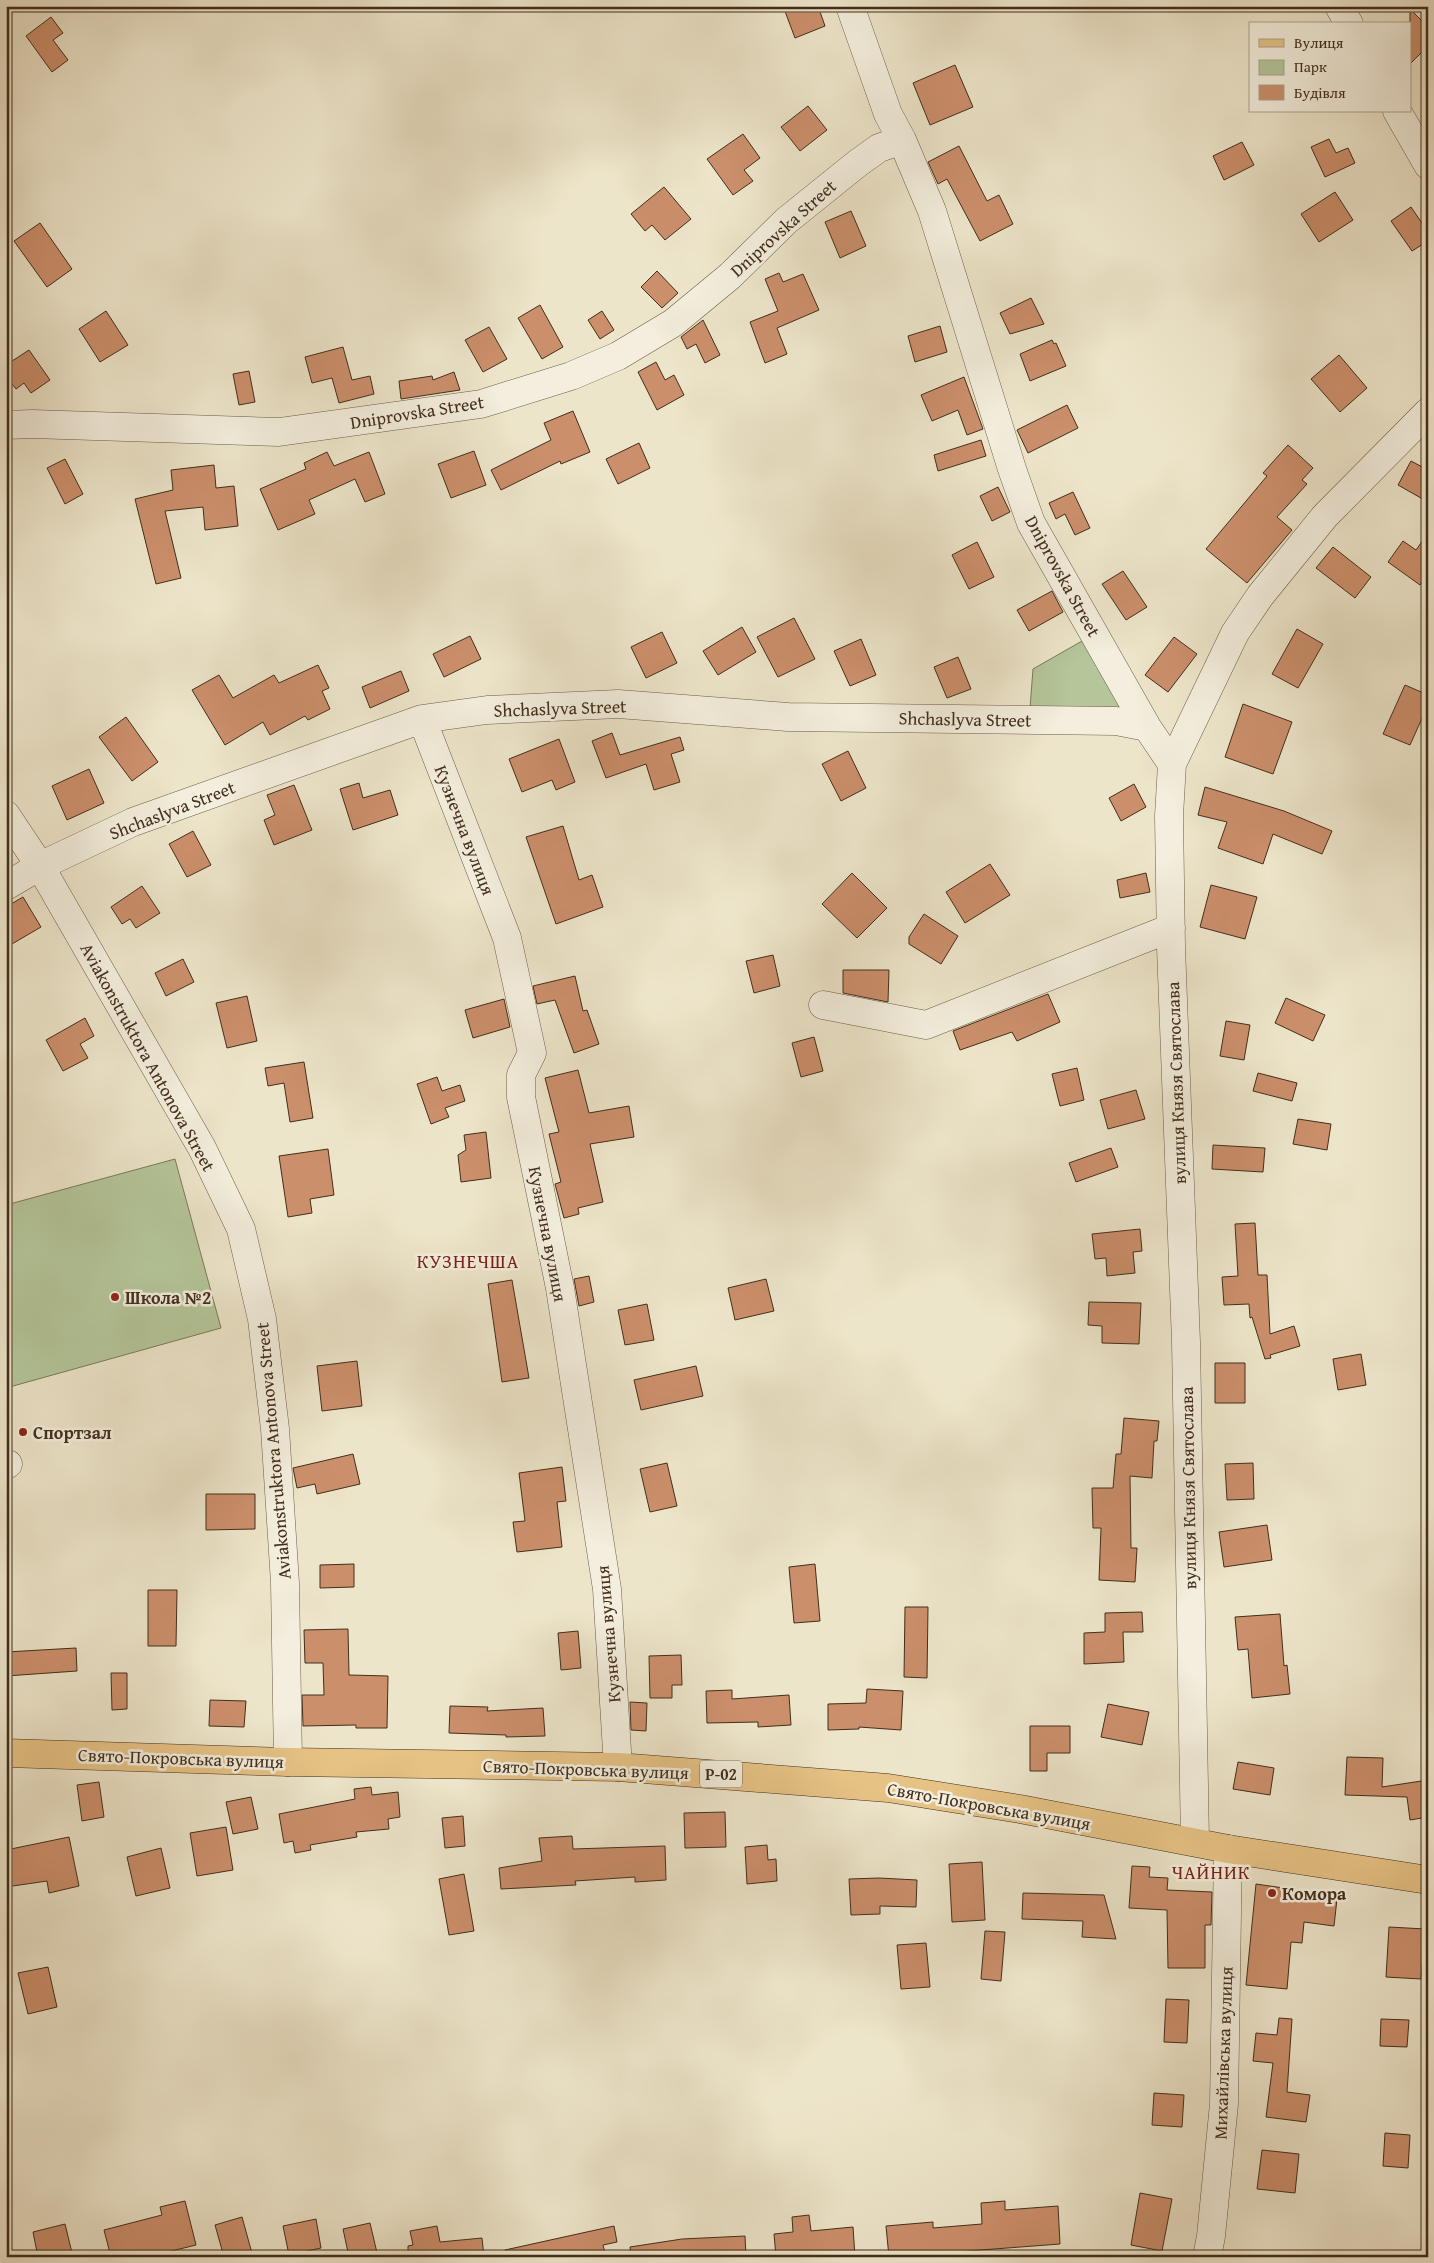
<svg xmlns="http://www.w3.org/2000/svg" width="1434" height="2263" font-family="'Gentium Book Plus',serif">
<rect width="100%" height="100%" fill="#ede5ca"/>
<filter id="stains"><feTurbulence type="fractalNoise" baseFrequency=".004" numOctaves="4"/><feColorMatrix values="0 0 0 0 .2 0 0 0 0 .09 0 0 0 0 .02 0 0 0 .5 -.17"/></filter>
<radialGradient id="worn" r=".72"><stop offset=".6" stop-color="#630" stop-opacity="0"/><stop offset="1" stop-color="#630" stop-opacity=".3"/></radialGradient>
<path fill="#b4c69a" stroke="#7b7a5a" d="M 1082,641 L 1123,709 L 1030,708 L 1033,669 Z
M 175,1159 L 221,1328 L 6,1388 L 6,1205 Z"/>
<path fill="#cb8f6b" stroke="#422e1b" d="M 783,6 L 818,6 L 825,26 L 795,38 Z
M 1410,9 L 1428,27 L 1428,46 L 1410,64 Z
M 51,17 L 63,33 L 53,40 L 68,60 L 52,72 L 26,36 Z
M 955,65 L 973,107 L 930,125 L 913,83 Z
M 808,106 L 827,130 L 800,151 L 781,127 Z
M 743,134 L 760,158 L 744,170 L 753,181 L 733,195 L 707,159 Z
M 1329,139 L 1336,153 L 1348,148 L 1355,163 L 1325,177 L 1311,147 Z
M 1242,142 L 1254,165 L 1224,180 L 1213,156 Z
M 959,146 L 987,201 L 999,195 L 1013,224 L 980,241 L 947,179 L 938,184 L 928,162 Z
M 664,187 L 691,219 L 665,240 L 652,225 L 645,231 L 631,214 Z
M 1335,192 L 1353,220 L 1319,242 L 1301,214 Z
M 1411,207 L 1428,232 L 1428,241 L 1412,251 L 1391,221 Z
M 851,211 L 866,246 L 840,258 L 825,222 Z
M 40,223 L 72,269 L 47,287 L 14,241 Z
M 657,271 L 678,293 L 662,308 L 641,287 Z
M 779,273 L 783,282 L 803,274 L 819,310 L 777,328 L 787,354 L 765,363 L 750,322 L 778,311 L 765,279 Z
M 1031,298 L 1044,324 L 1010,334 L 1000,313 Z
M 540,305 L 563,347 L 542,359 L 518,318 Z
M 106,311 L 128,345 L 100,362 L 79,329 Z
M 602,311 L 614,330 L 600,339 L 588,320 Z
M 703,320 L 720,355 L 705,363 L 696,344 L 687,349 L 681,337 Z
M 940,326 L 947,352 L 915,362 L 908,336 Z
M 489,327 L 507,359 L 483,372 L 465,340 Z
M 1052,340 L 1054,344 L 1056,343 L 1066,366 L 1030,381 L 1020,354 Z
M 343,347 L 352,380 L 370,376 L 374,394 L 339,403 L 332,378 L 312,383 L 305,357 Z
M 29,350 L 50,380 L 31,393 L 24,383 L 16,389 L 6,376 L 6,365 Z
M 1339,355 L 1367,388 L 1340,412 L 1311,379 Z
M 656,362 L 665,380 L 674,375 L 684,395 L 657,410 L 638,372 Z
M 249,371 L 255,402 L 239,405 L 233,374 Z
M 454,372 L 460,390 L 401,399 L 399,381 L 432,376 L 433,380 Z
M 964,377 L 983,429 L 967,435 L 958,410 L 932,421 L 921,395 Z
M 1067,405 L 1078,428 L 1028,453 L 1017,430 Z
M 573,411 L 590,452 L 561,464 L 560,461 L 501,490 L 491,470 L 551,440 L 544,423 Z
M 981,440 L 986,456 L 938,471 L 934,455 Z
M 639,443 L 650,468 L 618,484 L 606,459 Z
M 1288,445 L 1313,468 L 1302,480 L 1307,484 L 1277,517 L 1292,530 L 1247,583 L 1206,549 L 1267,476 L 1263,473 Z
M 474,451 L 486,485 L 451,498 L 438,464 Z
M 327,452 L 334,466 L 369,452 L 385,494 L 365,502 L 355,479 L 309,500 L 315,514 L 278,530 L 260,489 L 306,469 L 304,463 Z
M 65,459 L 83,494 L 65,504 L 47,468 Z
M 1411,461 L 1428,470 L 1428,502 L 1398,485 Z
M 214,465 L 216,488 L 234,486 L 238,526 L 205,530 L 203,507 L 165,511 L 181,578 L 156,584 L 135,499 L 173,490 L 171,470 Z
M 998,487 L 1010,512 L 992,521 L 980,496 Z
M 1073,492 L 1090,528 L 1075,535 L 1065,514 L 1056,519 L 1049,503 Z
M 1428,533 L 1428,574 L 1420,585 L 1388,562 L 1403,541 L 1416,550 Z
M 977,542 L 994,577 L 969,589 L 952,555 Z
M 1333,547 L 1371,577 L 1355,598 L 1316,568 Z
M 1123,571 L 1147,607 L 1126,620 L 1102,584 Z
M 1052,591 L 1063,612 L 1029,631 L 1017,610 Z
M 794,618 L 815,659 L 778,677 L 757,637 Z
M 742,627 L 756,652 L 718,675 L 703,651 Z
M 1297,629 L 1323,644 L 1298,688 L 1272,674 Z
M 662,632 L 677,663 L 646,678 L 631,647 Z
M 470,636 L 481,659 L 444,677 L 433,654 Z
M 1174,637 L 1197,654 L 1168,692 L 1145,675 Z
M 861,639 L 876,675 L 850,686 L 834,651 Z
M 958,657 L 971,689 L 947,698 L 934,667 Z
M 318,665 L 329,688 L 322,691 L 330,709 L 308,720 L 305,716 L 270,735 L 263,722 L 225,745 L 192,690 L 219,675 L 233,698 L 274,675 L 279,683 Z
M 401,671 L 409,691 L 370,708 L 362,687 Z
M 1405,685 L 1428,695 L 1428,705 L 1410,745 L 1383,734 Z
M 1243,704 L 1292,722 L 1273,774 L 1225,757 Z
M 126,717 L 158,762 L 132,781 L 99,737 Z
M 612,733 L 620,755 L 680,737 L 684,750 L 671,754 L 680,782 L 654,790 L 646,764 L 606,778 L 592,741 Z
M 559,739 L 575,782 L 556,790 L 552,780 L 522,792 L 509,759 Z
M 848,751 L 866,788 L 841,801 L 822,764 Z
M 89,769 L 104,803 L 67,820 L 52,786 Z
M 359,783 L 363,798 L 390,790 L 398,815 L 353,830 L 340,789 Z
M 1134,784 L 1146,807 L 1121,821 L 1109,798 Z
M 294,785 L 312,830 L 274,845 L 264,820 L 275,815 L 267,795 Z
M 1205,787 L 1284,811 L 1332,831 L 1322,854 L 1273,834 L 1263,864 L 1218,848 L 1227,822 L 1198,815 Z
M 563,826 L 579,880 L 592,875 L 603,907 L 556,924 L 526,837 Z
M 193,831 L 211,865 L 187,877 L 169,844 Z
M 990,864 L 1010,895 L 965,923 L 946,892 Z
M 852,873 L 887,908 L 857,938 L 822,904 Z
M 1146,873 L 1150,892 L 1120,898 L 1117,880 Z
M 1211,885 L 1257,897 L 1245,939 L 1200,927 Z
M 142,886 L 160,913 L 136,928 L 130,919 L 122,924 L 111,907 Z
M 23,897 L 41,927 L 12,944 L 6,935 L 6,907 Z
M 924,914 L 958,936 L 941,964 L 909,944 L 909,937 Z
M 773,955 L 780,986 L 754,993 L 746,961 Z
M 183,959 L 194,982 L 166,996 L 155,973 Z
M 843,970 L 889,970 L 888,1002 L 843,993 Z
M 575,976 L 583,1011 L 587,1010 L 599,1044 L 574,1053 L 555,1000 L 537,1004 L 533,986 Z
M 1048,994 L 1060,1022 L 1017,1041 L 1012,1032 L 960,1050 L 953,1031 Z
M 247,996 L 257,1041 L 227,1048 L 216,1003 Z
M 1286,998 L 1325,1015 L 1313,1041 L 1275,1023 Z
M 504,999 L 510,1027 L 473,1038 L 465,1010 Z
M 85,1018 L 94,1036 L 80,1044 L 88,1058 L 63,1071 L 46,1040 Z
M 1226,1021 L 1250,1025 L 1244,1060 L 1220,1056 Z
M 814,1037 L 823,1071 L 801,1077 L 792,1043 Z
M 304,1062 L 313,1118 L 290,1122 L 284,1083 L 268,1086 L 265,1068 Z
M 1077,1068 L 1084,1100 L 1060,1106 L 1052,1074 Z
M 578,1070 L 589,1113 L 629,1106 L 634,1137 L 590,1144 L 603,1202 L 578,1208 L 579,1214 L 564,1218 L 555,1184 L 561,1182 L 549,1134 L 559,1132 L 545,1078 Z
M 1258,1073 L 1297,1083 L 1292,1101 L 1253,1091 Z
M 437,1077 L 442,1091 L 460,1085 L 465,1101 L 445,1108 L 449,1117 L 431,1124 L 417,1084 Z
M 1136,1090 L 1145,1119 L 1108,1129 L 1100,1100 Z
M 1298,1119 L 1331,1124 L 1327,1150 L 1293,1144 Z
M 486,1132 L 491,1178 L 461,1182 L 458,1155 L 466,1150 L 464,1135 Z
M 1213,1145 L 1265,1148 L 1263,1172 L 1212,1169 Z
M 1111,1148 L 1118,1167 L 1076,1182 L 1069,1163 Z
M 328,1149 L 334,1195 L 310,1199 L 312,1213 L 288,1217 L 279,1156 Z
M 1255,1223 L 1258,1275 L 1267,1275 L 1270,1334 L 1294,1326 L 1300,1346 L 1270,1355 L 1271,1358 L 1265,1359 L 1252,1317 L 1250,1318 L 1249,1304 L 1224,1305 L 1222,1277 L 1238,1276 L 1235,1224 Z
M 1140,1229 L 1142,1251 L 1133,1252 L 1135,1273 L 1107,1276 L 1106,1258 L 1095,1259 L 1092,1234 Z
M 589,1276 L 594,1302 L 579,1306 L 574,1279 Z
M 766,1279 L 774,1311 L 735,1320 L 728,1288 Z
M 512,1280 L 529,1378 L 502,1382 L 488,1284 Z
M 1089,1302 L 1141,1303 L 1139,1344 L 1102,1343 L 1102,1326 L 1088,1325 Z
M 647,1304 L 654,1340 L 625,1345 L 618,1310 Z
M 1361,1354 L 1366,1385 L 1338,1390 L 1333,1359 Z
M 357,1361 L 362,1406 L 322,1411 L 317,1366 Z
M 1215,1363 L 1245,1363 L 1245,1403 L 1215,1403 Z
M 696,1366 L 703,1396 L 641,1410 L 634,1380 Z
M 1124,1418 L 1159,1421 L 1157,1441 L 1154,1441 L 1152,1478 L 1130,1476 L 1131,1548 L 1137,1548 L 1135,1582 L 1099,1580 L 1101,1528 L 1093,1528 L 1092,1488 L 1113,1488 L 1116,1454 L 1121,1454 Z
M 353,1454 L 360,1484 L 317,1494 L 315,1484 L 297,1488 L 293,1468 Z
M 667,1463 L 677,1506 L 650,1512 L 640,1469 Z
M 1253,1463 L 1254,1499 L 1227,1500 L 1225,1464 Z
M 562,1467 L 566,1501 L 557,1502 L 562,1547 L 517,1552 L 513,1522 L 525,1521 L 519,1473 Z
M 206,1494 L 255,1494 L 255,1529 L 206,1530 Z
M 1267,1525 L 1272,1560 L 1224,1567 L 1219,1532 Z
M 354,1564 L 354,1587 L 320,1588 L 320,1565 Z
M 815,1564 L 820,1621 L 794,1623 L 789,1567 Z
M 148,1590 L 177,1590 L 176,1646 L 148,1646 Z
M 905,1607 L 928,1607 L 927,1678 L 904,1677 Z
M 1142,1612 L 1143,1632 L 1123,1632 L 1124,1662 L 1084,1664 L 1084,1633 L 1105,1632 L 1105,1613 Z
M 1280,1614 L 1284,1666 L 1287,1665 L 1290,1694 L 1252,1698 L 1248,1649 L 1238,1650 L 1235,1617 Z
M 348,1629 L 349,1675 L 388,1676 L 387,1728 L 356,1728 L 356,1725 L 303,1726 L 302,1695 L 324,1695 L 323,1663 L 305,1663 L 304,1630 Z
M 578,1631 L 581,1668 L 561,1670 L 558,1633 Z
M 76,1648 L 77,1671 L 6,1676 L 6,1652 Z
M 681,1655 L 682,1685 L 672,1685 L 672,1698 L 650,1698 L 649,1656 Z
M 111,1673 L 127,1673 L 127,1709 L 112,1710 Z
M 867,1689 L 903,1691 L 901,1730 L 859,1727 L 859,1729 L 828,1730 L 828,1704 L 866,1703 Z
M 732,1690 L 732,1699 L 789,1695 L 791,1725 L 758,1727 L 758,1722 L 707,1723 L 706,1691 Z
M 210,1700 L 246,1701 L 244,1727 L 209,1726 Z
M 630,1702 L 647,1703 L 646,1731 L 631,1730 Z
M 1108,1704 L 1149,1712 L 1142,1745 L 1101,1737 Z
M 450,1706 L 488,1707 L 487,1711 L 543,1708 L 545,1736 L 506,1737 L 506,1735 L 449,1733 Z
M 1030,1726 L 1070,1726 L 1070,1753 L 1047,1753 L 1047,1771 L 1030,1771 Z
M 1347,1757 L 1383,1758 L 1382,1787 L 1428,1780 L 1428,1817 L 1410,1820 L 1407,1797 L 1345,1795 Z
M 1238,1762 L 1274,1768 L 1270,1795 L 1233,1789 Z
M 99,1782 L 104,1817 L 82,1821 L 77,1785 Z
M 371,1787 L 372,1795 L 398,1792 L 400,1817 L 388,1819 L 389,1829 L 356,1832 L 357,1837 L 310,1845 L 311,1850 L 295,1853 L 293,1841 L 284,1843 L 279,1814 L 355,1799 L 354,1789 Z
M 251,1797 L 258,1829 L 233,1834 L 226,1802 Z
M 725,1812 L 726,1847 L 685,1848 L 684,1813 Z
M 463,1816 L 465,1846 L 445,1848 L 442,1818 Z
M 226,1827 L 233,1870 L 197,1876 L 190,1833 Z
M 572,1836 L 573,1849 L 665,1846 L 666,1880 L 635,1882 L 635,1877 L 575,1881 L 576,1885 L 501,1889 L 499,1868 L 542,1861 L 539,1838 Z
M 69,1837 L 79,1886 L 49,1893 L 47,1881 L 6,1887 L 6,1850 Z
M 767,1845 L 768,1860 L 776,1859 L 777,1881 L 747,1884 L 745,1847 Z
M 161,1848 L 170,1888 L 136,1896 L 127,1857 Z
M 982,1862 L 985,1920 L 952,1922 L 949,1864 Z
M 1132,1866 L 1150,1867 L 1149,1877 L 1168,1878 L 1167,1890 L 1212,1892 L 1211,1925 L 1205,1925 L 1205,1968 L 1168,1968 L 1167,1910 L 1129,1908 Z
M 464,1874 L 474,1931 L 449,1935 L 439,1879 Z
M 879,1878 L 917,1880 L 916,1907 L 880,1906 L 880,1914 L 851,1915 L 849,1879 Z
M 1256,1884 L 1297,1890 L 1296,1895 L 1337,1899 L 1334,1926 L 1304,1922 L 1302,1943 L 1291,1942 L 1287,1989 L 1246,1985 Z
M 1023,1893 L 1104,1895 L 1116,1939 L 1082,1937 L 1083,1921 L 1022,1919 Z
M 1389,1927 L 1425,1929 L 1421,1979 L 1386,1977 Z
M 985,1931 L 1005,1932 L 1001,1981 L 981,1979 Z
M 926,1943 L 930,1987 L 901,1989 L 897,1945 Z
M 48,1967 L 57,2007 L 28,2014 L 18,1973 Z
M 1166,1999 L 1189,2000 L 1187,2043 L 1164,2042 Z
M 1279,2018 L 1292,2019 L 1287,2092 L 1310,2095 L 1306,2122 L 1266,2117 L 1273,2063 L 1253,2061 L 1256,2033 L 1277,2035 Z
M 1381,2019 L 1409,2020 L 1407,2047 L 1380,2046 Z
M 1154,2093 L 1184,2095 L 1182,2127 L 1152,2125 Z
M 1385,2133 L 1410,2135 L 1408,2168 L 1383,2166 Z
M 1262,2150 L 1299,2154 L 1295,2193 L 1257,2189 Z
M 1140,2193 L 1172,2199 L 1162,2251 L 1131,2245 Z
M 185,2201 L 196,2245 L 147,2257 L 111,2257 L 104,2230 L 162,2215 L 160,2207 Z
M 1005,2201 L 1005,2210 L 1058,2206 L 1060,2244 L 889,2257 L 886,2226 L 933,2222 L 933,2228 L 982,2224 L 981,2203 Z
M 809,2215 L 811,2231 L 853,2227 L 855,2257 L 776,2257 L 774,2234 L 793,2232 L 792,2217 Z
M 242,2217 L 253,2257 L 224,2257 L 215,2225 Z
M 316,2219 L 321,2248 L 289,2255 L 283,2226 Z
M 370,2223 L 378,2257 L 349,2257 L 343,2229 Z
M 65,2224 L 73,2257 L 38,2257 L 33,2232 Z
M 437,2226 L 440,2242 L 482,2238 L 484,2257 L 408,2257 L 408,2246 L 413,2245 L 410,2231 Z
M 614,2226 L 617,2242 L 603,2245 L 606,2257 L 506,2257 L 505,2250 Z
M 745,2236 L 746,2257 L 631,2257 L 630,2247 L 682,2239 Z"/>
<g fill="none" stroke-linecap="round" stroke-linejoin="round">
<defs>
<path id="minor" d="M 850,6 L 888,114 L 902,140
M 1339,6 L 1349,24
M 1397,111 L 1428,165
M 6,425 L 32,424 L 279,432 L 481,404 L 571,376 L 618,356 L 673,323 L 730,276 L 786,221 L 858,163 L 879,148 L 902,140 L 932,211 L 1012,469 L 1031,523 L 1147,727 L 1172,764
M 422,719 L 507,938 L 532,1053 L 521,1075 L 521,1097 L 560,1288 L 607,1589 L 618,1767
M 6,815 L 40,866 L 202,1148 L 241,1229 L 262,1319 L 275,1429 L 285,1583 L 288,1762
M 6,886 L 40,866 L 133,822 L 422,719 L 487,710 L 618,704 L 788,717 L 1116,721 L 1147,727
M 823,1005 L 926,1025 L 1171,928
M 6,1465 L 8,1464
M 1195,1842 L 1186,1342 L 1171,947 L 1169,816 L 1172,764 L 1235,633 L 1260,596 L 1325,516 L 1428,412
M 1207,2257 L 1211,2236 L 1224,2104 L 1228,1849"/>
<path id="major" d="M 6,1753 L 288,1762 L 618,1767 L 888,1788 L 1020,1809 L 1228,1849 L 1428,1880"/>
</defs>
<use href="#minor" stroke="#6d5c47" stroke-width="29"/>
<use href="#major" stroke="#422e1b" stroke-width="29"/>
<use href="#minor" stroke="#f3eedd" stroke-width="28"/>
<use href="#major" stroke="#e6c285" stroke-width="28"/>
</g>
<g fill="#8f2418" stroke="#f3eedd" stroke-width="2">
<circle cx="115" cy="1297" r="5"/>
<circle cx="23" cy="1432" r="5"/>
<circle cx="1272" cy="1893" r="5"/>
</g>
<g text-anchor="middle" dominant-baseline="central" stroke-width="5" stroke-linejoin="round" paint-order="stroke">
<rect fill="#f3eedd" stroke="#776855" stroke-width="1" x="700" y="1760.5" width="42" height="27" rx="4"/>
<g font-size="16" font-weight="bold" fill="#422e1b">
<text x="721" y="1774">Р-02</text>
</g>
<g font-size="18" fill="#422e1b" stroke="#f3eedd">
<text transform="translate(783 228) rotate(-42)">Dniprovska Street</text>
<text transform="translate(417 412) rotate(-9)">Dniprovska Street</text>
<text transform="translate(1063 576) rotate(61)">Dniprovska Street</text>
<text transform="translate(560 708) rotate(-2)">Shchaslyva Street</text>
<text transform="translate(965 719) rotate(1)">Shchaslyva Street</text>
<text transform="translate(172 810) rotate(-21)">Shchaslyva Street</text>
<text transform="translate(465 830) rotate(69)">Кузнечна вулиця</text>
<text transform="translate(148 1057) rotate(61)">Aviakonstruktora Antonova Street</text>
<text transform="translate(1176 1083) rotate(-92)">вулиця Князя Святослава</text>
<text transform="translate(548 1234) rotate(79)">Кузнечна вулиця</text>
<text transform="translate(273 1451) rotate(-95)">Aviakonstruktora Antonova Street</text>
<text transform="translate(1188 1488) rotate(-91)">вулиця Князя Святослава</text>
<text transform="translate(608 1634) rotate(-95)">Кузнечна вулиця</text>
<text transform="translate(181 1758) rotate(2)">Свято-Покровська вулиця</text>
<text transform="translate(586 1769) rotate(2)">Свято-Покровська вулиця</text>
<text transform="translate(989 1806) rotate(10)">Свято-Покровська вулиця</text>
<text transform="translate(1223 2053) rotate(-88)">Михайлівська вулиця</text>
</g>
<g font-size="18" font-weight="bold" fill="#422e1b" stroke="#f3eedd" text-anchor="start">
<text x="125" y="1297">Школа №2</text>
<text x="33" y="1432">Спортзал</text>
<text x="1282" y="1893">Комора</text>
</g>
<g font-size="19" letter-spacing="1" fill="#7a1f14" stroke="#f3eedd">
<text x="468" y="1261">КУЗНЕЧША</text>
<text x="1211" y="1872">ЧАЙНИК</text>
</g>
</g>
<rect width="1434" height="2263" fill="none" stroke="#ede5ca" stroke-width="25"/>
<rect x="8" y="8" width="1419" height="2248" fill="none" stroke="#422e1b" stroke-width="2.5"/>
<rect x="12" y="12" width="1409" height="2238" fill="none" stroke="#422e1b"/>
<rect x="1249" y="22" width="162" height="90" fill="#f3eedd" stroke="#aca18f"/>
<rect x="1259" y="39" width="25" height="8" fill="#e6c285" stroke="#aca18f"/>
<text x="1294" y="48" font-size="15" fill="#422e1b">Вулиця</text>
<rect x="1259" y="60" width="25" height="15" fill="#b4c69a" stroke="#aca18f"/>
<text x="1294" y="72" font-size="15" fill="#422e1b">Парк</text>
<rect x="1259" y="85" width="25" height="15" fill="#cb8f6b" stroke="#aca18f"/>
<text x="1294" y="98" font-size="15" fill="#422e1b">Будівля</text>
<rect width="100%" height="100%" filter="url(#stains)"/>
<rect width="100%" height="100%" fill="url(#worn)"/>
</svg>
